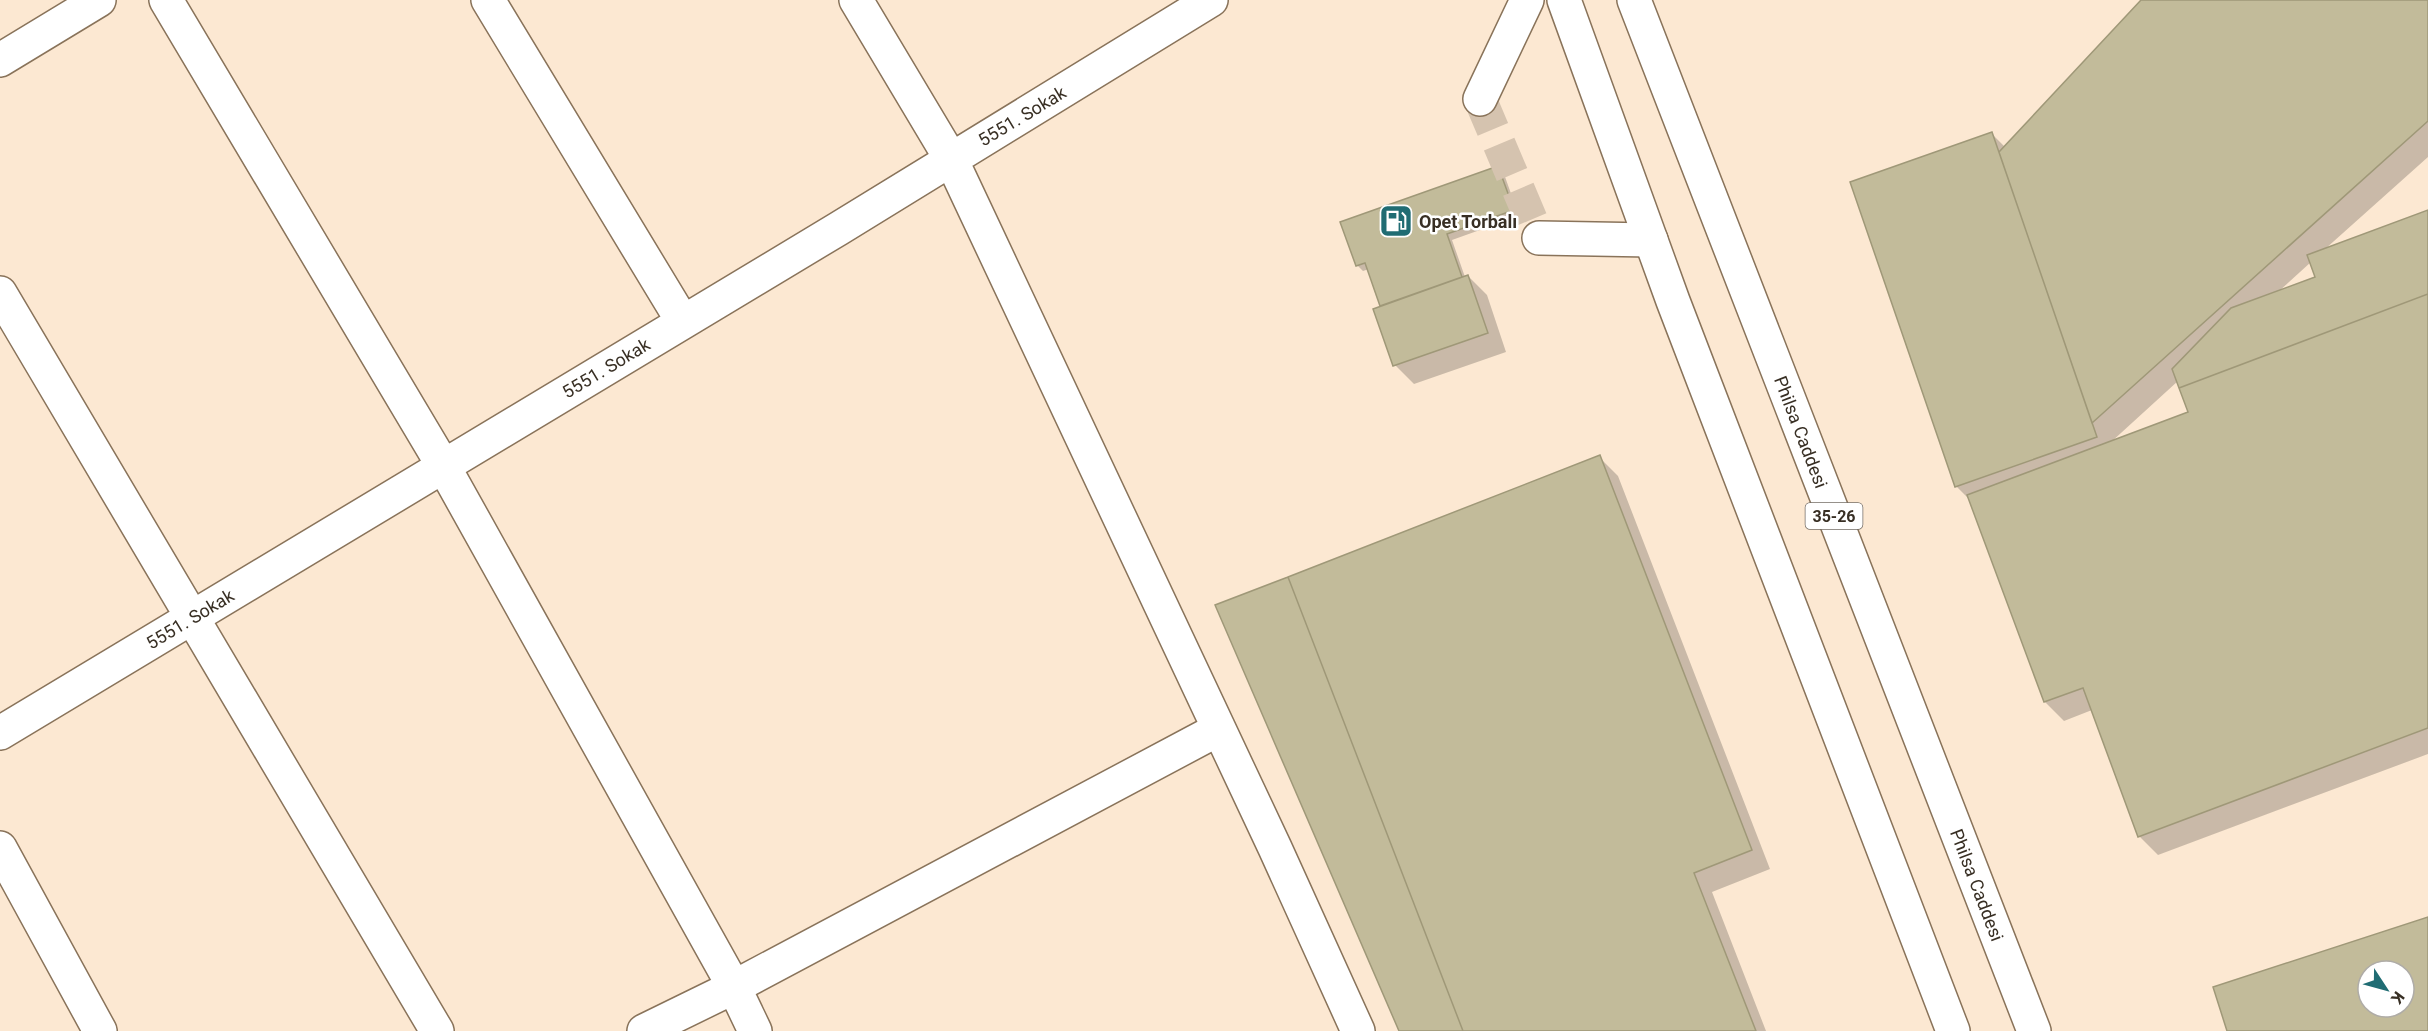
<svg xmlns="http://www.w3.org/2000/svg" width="2428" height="1031" font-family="Roboto,sans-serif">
<rect width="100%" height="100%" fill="#fce8d2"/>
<path fill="#0003" fill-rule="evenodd" d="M 2143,0 L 2428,0 L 2428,157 L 2324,250 L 2428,211 L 2428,754 L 2158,855 L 2139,836 L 2092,710 L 2064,721 L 2045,702 L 1971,501 L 1956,486 L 1992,134 L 2005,147 ZM 2311,262 L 2317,278 L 2278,292 ZM 2178,381 L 2190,413 L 2110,443 Z
M 1498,168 L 1504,174 L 1519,216 L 1452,240 L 1465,277 L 1468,276 L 1487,295 L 1506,352 L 1414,384 L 1395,365 L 1383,307 L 1369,269 L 1363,271 L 1357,265 Z
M 1599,457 L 1618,476 L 1770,869 L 1712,892 L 1766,1031 L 1401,1031 Z"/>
<path fill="#c2bb9a" stroke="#9f9878" stroke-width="1.5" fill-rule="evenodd" d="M 2141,0 L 2428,0 L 2428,121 L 2092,423 L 1999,152 Z
M 1992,132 L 2097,437 L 1955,487 L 1850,182 Z
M 1498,166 L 1514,210 L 1447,234 L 1462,277 L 1380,306 L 1365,263 L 1356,266 L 1340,222 Z
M 2428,210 L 2428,294 L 2179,388 L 2172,369 L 2231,308 L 2315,277 L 2307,255 Z
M 1468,275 L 1488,333 L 1393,366 L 1373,309 Z
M 2428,294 L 2428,728 L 2138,837 L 2083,688 L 2044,702 L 1967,495 L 2188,412 L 2179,388 Z
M 1600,455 L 1752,850 L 1694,873 L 1756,1031 L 1463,1031 L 1288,577 Z
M 1288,577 L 1463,1031 L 1399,1031 L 1215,605 Z
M 2428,917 L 2428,1031 L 2227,1031 L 2213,987 ZM 2368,971 L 2404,971 L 2404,1007 L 2368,1007 Z"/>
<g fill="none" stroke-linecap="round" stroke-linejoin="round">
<path stroke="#d5c3af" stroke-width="33" stroke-dasharray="33 16" stroke-linecap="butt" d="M 1480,99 L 1539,238"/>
<defs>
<path id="minor" d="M 166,0 L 444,467 L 734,987 L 755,1031
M 488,0 L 683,322
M 856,0 L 951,159 L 1275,848 L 1358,1031
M 0,60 L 99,0
M 1480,99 L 1527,0
M 1539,238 L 1651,240
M 0,293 L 437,1031
M 0,733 L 838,229 L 1211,0
M 0,848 L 100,1031
M 644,1031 L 734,987 L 1219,729"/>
<path id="major" d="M 1564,0 L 1673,301 L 1953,1031
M 1634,0 L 2034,1031"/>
</defs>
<use href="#minor" stroke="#89735a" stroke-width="36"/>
<use href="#major" stroke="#89735a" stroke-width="36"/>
<use href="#minor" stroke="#fff" stroke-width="33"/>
<use href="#major" stroke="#fff" stroke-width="33"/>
</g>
<defs>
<symbol id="fuel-square" viewBox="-11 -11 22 22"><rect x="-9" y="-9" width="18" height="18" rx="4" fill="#206c73" stroke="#fff"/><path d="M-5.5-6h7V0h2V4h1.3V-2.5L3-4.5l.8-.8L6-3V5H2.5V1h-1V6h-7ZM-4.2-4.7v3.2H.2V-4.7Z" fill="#fff"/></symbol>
</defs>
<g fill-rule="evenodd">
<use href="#fuel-square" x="1377" y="202" width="38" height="38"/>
</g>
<g text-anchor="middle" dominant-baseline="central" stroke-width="5" stroke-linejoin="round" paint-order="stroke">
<rect fill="#fff" stroke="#746d66" stroke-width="1.5" x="1805.5" y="503" width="57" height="26" rx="4.5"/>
<g font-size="16" font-weight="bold" fill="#382f24">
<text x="1834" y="516">35-26</text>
</g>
<g font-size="18" fill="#382f24" stroke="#fff">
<text transform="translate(1022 116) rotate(-31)">5551. Sokak</text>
<text transform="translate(606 368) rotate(-31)">5551. Sokak</text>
<text transform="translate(1801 432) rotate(69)">Philsa Caddesi</text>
<text transform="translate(190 619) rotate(-31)">5551. Sokak</text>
<text transform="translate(1977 885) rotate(69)">Philsa Caddesi</text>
</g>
<g font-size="18" font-weight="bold" fill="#382f24" stroke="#fff" text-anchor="start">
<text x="1419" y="221">Opet Torbalı</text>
</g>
</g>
<g transform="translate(2386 989) rotate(126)"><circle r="28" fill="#ffffff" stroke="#afaca7" stroke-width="1.5"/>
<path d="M0-4.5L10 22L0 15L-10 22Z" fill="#206c73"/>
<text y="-9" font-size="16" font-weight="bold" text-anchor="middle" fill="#382f24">K</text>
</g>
</svg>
